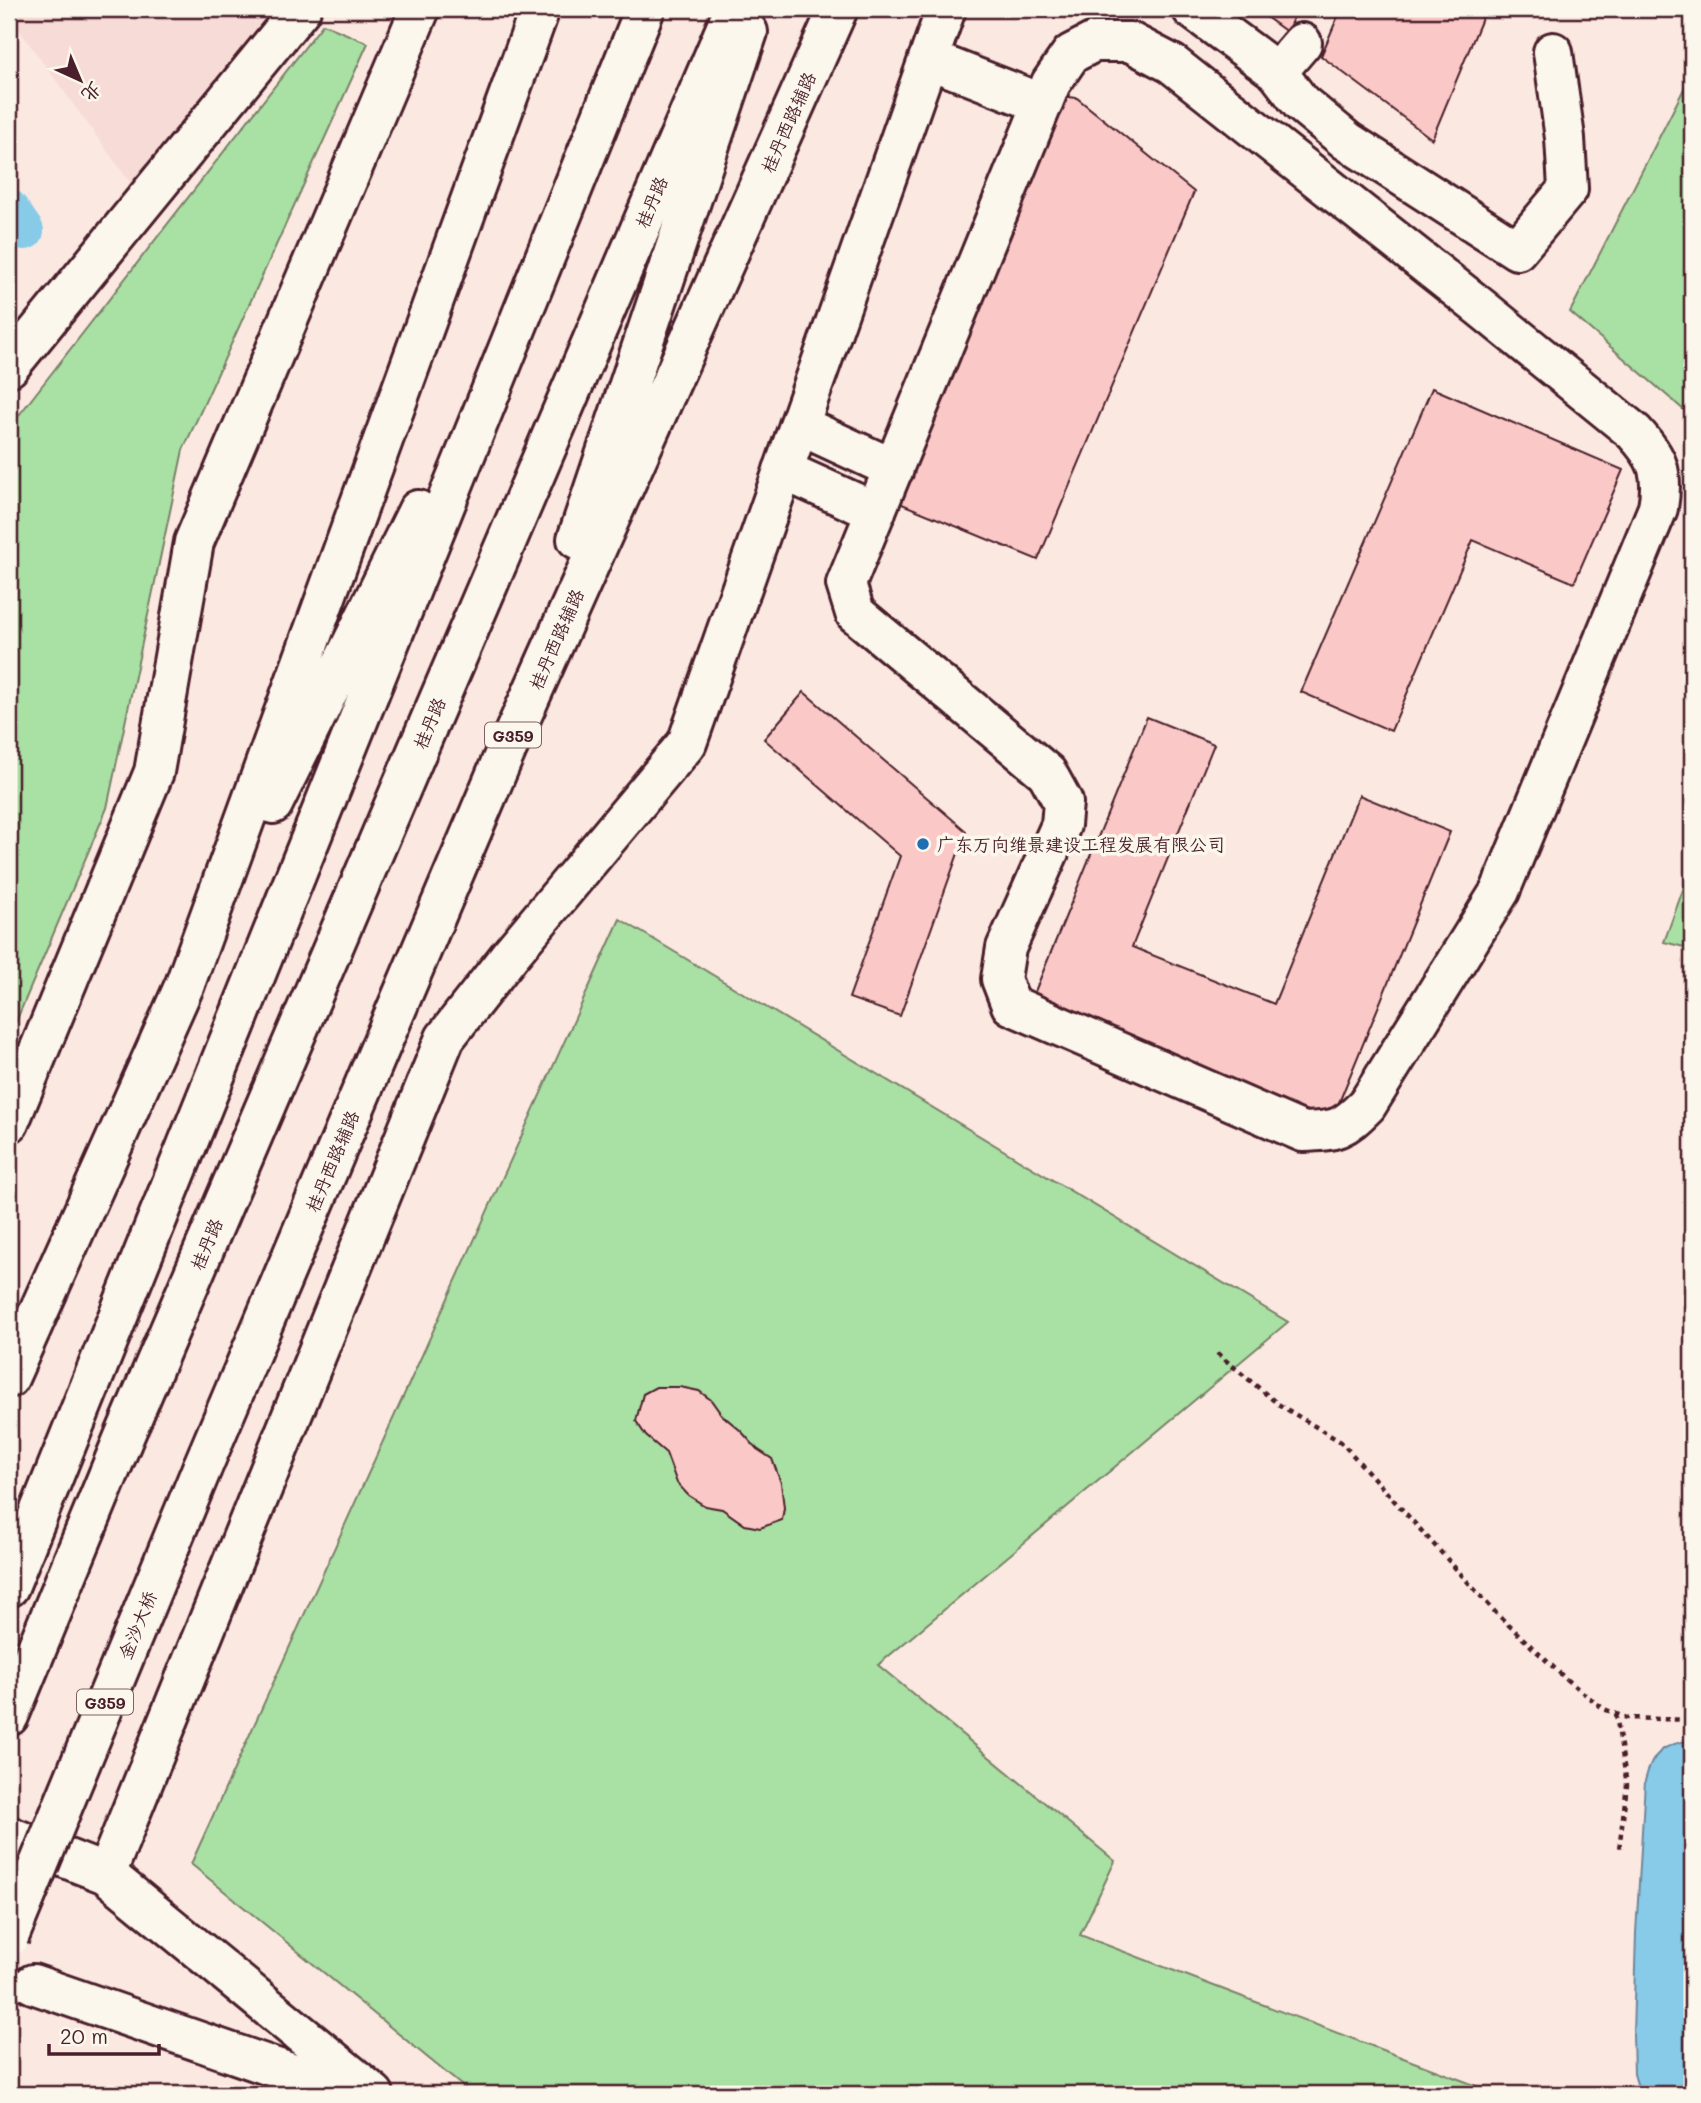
<svg xmlns="http://www.w3.org/2000/svg" width="1701" height="2103" font-family="Mali,'LXGW WenKai TC',sans-serif">
<rect width="100%" height="100%" fill="#fbe9e1"/>
<filter id="ink" filterUnits="userSpaceOnUse"><feTurbulence type="fractalNoise" baseFrequency=".0143" numOctaves="2"/><feDisplacementMap in="SourceGraphic" scale="14" xChannelSelector="R" yChannelSelector="G"/><feConvolveMatrix kernelMatrix="1 2 1 2 8 2 1 2 1" color-interpolation-filters="sRGB"/></filter>
<g filter="url(#ink)">
<path fill="#f7dbd6" d="M 9,9 L 307,9 L 137,192 L 9,16 Z"/>
<path fill="#a9e0a4" stroke="#7a8068" stroke-width="2" d="M 323,24 L 368,43 L 183,450 L 107,808 L 9,1038 L 9,428 Z
M 1692,73 L 1692,417 L 1570,312 Z
M 1692,865 L 1692,949 L 1664,942 Z
M 620,919 L 1288,1322 L 878,1665 L 1115,1861 L 1080,1935 L 1498,2094 L 472,2094 L 191,1864 Z"/>
<path fill="#87cbe8" stroke="#6f869c" stroke-width="2" d="M 1692,1740 L 1692,2094 L 1643,2094 L 1638,2087 L 1634,2074 L 1633,2035 L 1636,1933 L 1645,1781 C 1652,1752 1664,1744 1692,1740 Z"/>
<g fill="none" stroke-linecap="round" stroke-linejoin="round">
<path stroke="#87cbe8" stroke-width="38" d="M 9,208 L 25,231"/>
</g>
<path fill="#fac9c7" stroke="#4a1f2b" stroke-width="2" d="M 1255,9 L 1297,9 L 1287,32 Z
M 1341,9 L 1486,9 L 1432,139 L 1321,56 Z
M 1069,97 L 1077,98 L 1194,192 L 1038,560 L 897,502 L 1060,100 Z
M 1432,388 L 1623,470 L 1574,583 L 1473,540 L 1391,731 L 1301,692 Z
M 804,692 L 966,831 L 900,1016 L 849,998 L 900,856 L 764,739 Z
M 1147,717 L 1214,744 L 1132,947 L 1274,1004 L 1359,795 L 1450,832 L 1329,1127 L 1029,1006 Z
M 656,1387 L 680,1387 L 699,1391 L 711,1400 L 721,1414 L 741,1431 L 757,1449 L 772,1459 L 781,1483 L 784,1508 L 782,1520 L 760,1528 L 745,1525 L 722,1509 L 705,1506 L 688,1495 L 677,1483 L 666,1453 L 646,1436 L 636,1421 L 643,1394 Z"/>
<g fill="none" stroke-linecap="round" stroke-linejoin="round">
<defs>
<path id="minor" d="M 1192,9 L 1277,72 L 1301,103 L 1347,141 L 1517,250 L 1568,189 L 1565,138 L 1553,52
M 1094,42 L 1130,42 L 1172,64 L 1480,307 L 1634,432 C 1658,458 1664,472 1658,508 L 1500,891 L 1367,1105 C 1343,1129 1337,1131 1303,1132 L 1011,1005 L 1001,979 L 1006,948 L 1061,825 L 1063,802 L 1047,773 L 855,613 L 846,584 L 1051,83 L 1071,54 Z
M 928,59 L 1043,104
M 1277,72 L 1302,43
M 9,367 L 301,9
M 799,425 L 894,469
M 783,470 L 876,512
M 9,1123 L 154,772 L 194,542 L 420,9
M 9,1836 L 106,1874 L 374,2094
M 106,1874 L 445,1038 L 510,955 L 687,743 L 946,9
M 33,1984 L 351,2094"/>
<path id="highway" d="M 577,539 L 748,32
M 273,804 L 418,510
M 9,1378 L 185,984 L 540,9
M 202,1468 L 502,760 L 838,9
M 9,1587 L 645,9
M 9,1716 L 124,1437 L 734,9"/>
</defs>
<use href="#minor" stroke="#4a1f2b" stroke-width="44"/>
<use href="#highway" stroke="#4a1f2b" stroke-width="44"/>
<path stroke="#4a1f2b" stroke-width="4.5" stroke-dasharray="5 5" stroke-linecap="butt" d="M 1217,1353 L 1278,1404 L 1341,1442 L 1496,1613 L 1567,1680 L 1604,1709 L 1627,1718 L 1692,1720
M 1616,1714 L 1627,1785 L 1619,1849"/>
<use href="#minor" stroke="#fbf7ec" stroke-width="38"/>
<use href="#highway" stroke="#fbf7ec" stroke-width="38"/>
<defs>
<path id="highway-bridge" d="M 9,1937 L 202,1468"/>
</defs>
<use href="#highway-bridge" stroke="#4a1f2b" stroke-width="44" stroke-linecap="butt"/>
<use href="#highway-bridge" stroke="#fbf7ec" stroke-width="38"/>
</g>
</g>
<circle fill="#1f6fb2" stroke="#fbf7ec" stroke-width="2.5" cx="923" cy="844" r="7"/>
<g text-anchor="middle" dominant-baseline="central" stroke-width="7" stroke-linejoin="round" paint-order="stroke">
<g fill="#fbf7ec" stroke="#7f6065" stroke-width="2">
<rect x="485" y="722.5" width="56" height="25" rx="5"/>
<rect x="77" y="1689.5" width="56" height="25" rx="5"/>
</g>
<g font-size="16" font-weight="bold" fill="#4a1f2b">
<text x="513" y="735">G359</text>
<text x="105" y="1702">G359</text>
</g>
<g font-size="18" fill="#4a1f2b" stroke="#fbf7ec">
<text transform="translate(788 122) rotate(-66)">桂丹西路辅路</text>
<text transform="translate(651 202) rotate(-67)">桂丹路</text>
<text transform="translate(556 639) rotate(-66)">桂丹西路辅路</text>
<text transform="translate(429 723) rotate(-67)">桂丹路</text>
<text transform="translate(332 1161) rotate(-67)">桂丹西路辅路</text>
<text transform="translate(206 1244) rotate(-67)">桂丹路</text>
<text transform="translate(137 1625) rotate(-68)">金沙大桥</text>
</g>
<g font-size="18" fill="#4a1f2b" stroke="#fbf7ec" text-anchor="start">
<text x="937" y="844">广东万向维景建设工程发展有限公司</text>
</g>
</g>
<rect width="1701" height="2103" fill="none" stroke="#fbf7ec" stroke-width="35"/>
<rect x="18" y="18" width="1666" height="2068" fill="none" stroke="#4a1f2b" stroke-width="2.5" filter="url(#ink)"/>
<g transform="translate(80 80) rotate(136)" stroke="#fbf7ec" stroke-width="5" paint-order="stroke">
<path d="M0-5L12 26L0 18L-12 26Z" fill="#4a1f2b"/>
<text y="-10" font-size="19" font-weight="bold" text-anchor="middle" fill="#4a1f2b">北</text>
</g>
<path d="M49 2044v10h110v-10" fill="none" stroke="#4a1f2b" stroke-width="3.5"/>
<text x="60" y="2044" font-size="21" fill="#4a1f2b" stroke="#fbf7ec" stroke-width="5" paint-order="stroke">20 m</text>
</svg>
